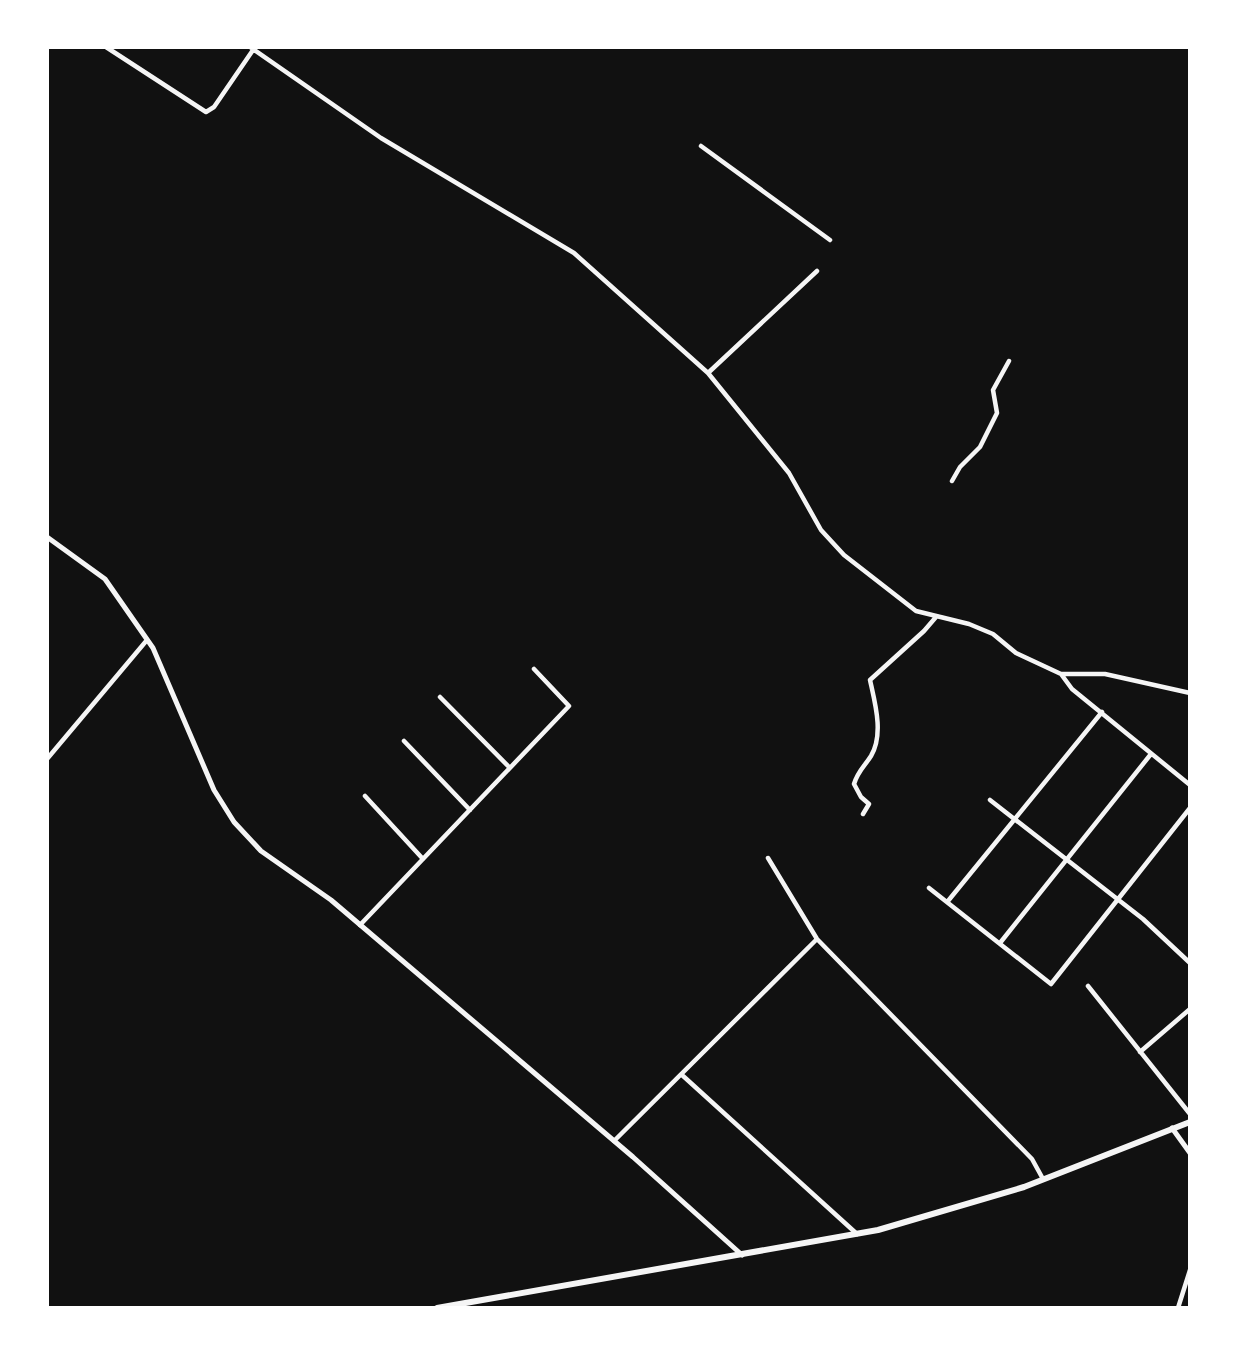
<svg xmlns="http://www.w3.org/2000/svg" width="1237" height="1355" font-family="'Roboto Condensed',sans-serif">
<rect width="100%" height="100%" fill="#111"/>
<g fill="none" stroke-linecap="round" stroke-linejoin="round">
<path stroke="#f5f5f5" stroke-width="4.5" d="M 106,47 L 206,112 L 214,107 L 253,50
M 250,47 L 381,138 L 574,253 L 708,373 L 817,271
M 701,146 L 830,240
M 708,373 L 789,473 L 821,530 L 844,555 L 916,611 L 969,624 L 993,634 L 1016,653 L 1061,674 L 1072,689 L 1190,785
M 952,481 L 960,467 L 980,447 L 997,413 L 993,390 L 1009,361
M 1062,674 L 1105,674 L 1190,693
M 440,697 L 510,768
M 404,741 L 470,810
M 47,759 L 147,640
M 365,796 L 423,859
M 990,800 L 1143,919 L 1190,963
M 863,814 L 869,804 L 861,797 L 854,784 C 858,771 864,767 871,756 C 884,734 875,703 870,680 L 924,631 L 936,617
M 768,858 L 817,939 L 1032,1159 L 1043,1179
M 929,888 L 1051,984 L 1190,808
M 948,901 L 1102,712
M 360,925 L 569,706 L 534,669
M 1000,943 L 1151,754
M 1088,986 L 1190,1114
M 1140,1052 L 1190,1009
M 682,1075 L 857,1234
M 614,1141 L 817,939
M 1178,1308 L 1190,1270"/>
<path stroke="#f5f5f5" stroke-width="5" d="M 47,537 L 105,579 L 153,648 L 214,790 L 234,822 L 261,851 L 331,900 L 633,1157 L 742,1255
M 1172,1128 L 1190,1153"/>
<path stroke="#f5f5f5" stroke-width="6" d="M 437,1308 L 878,1230 L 1024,1187 L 1190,1122"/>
</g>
<rect width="1237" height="1355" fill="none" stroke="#ffffff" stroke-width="98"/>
</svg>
